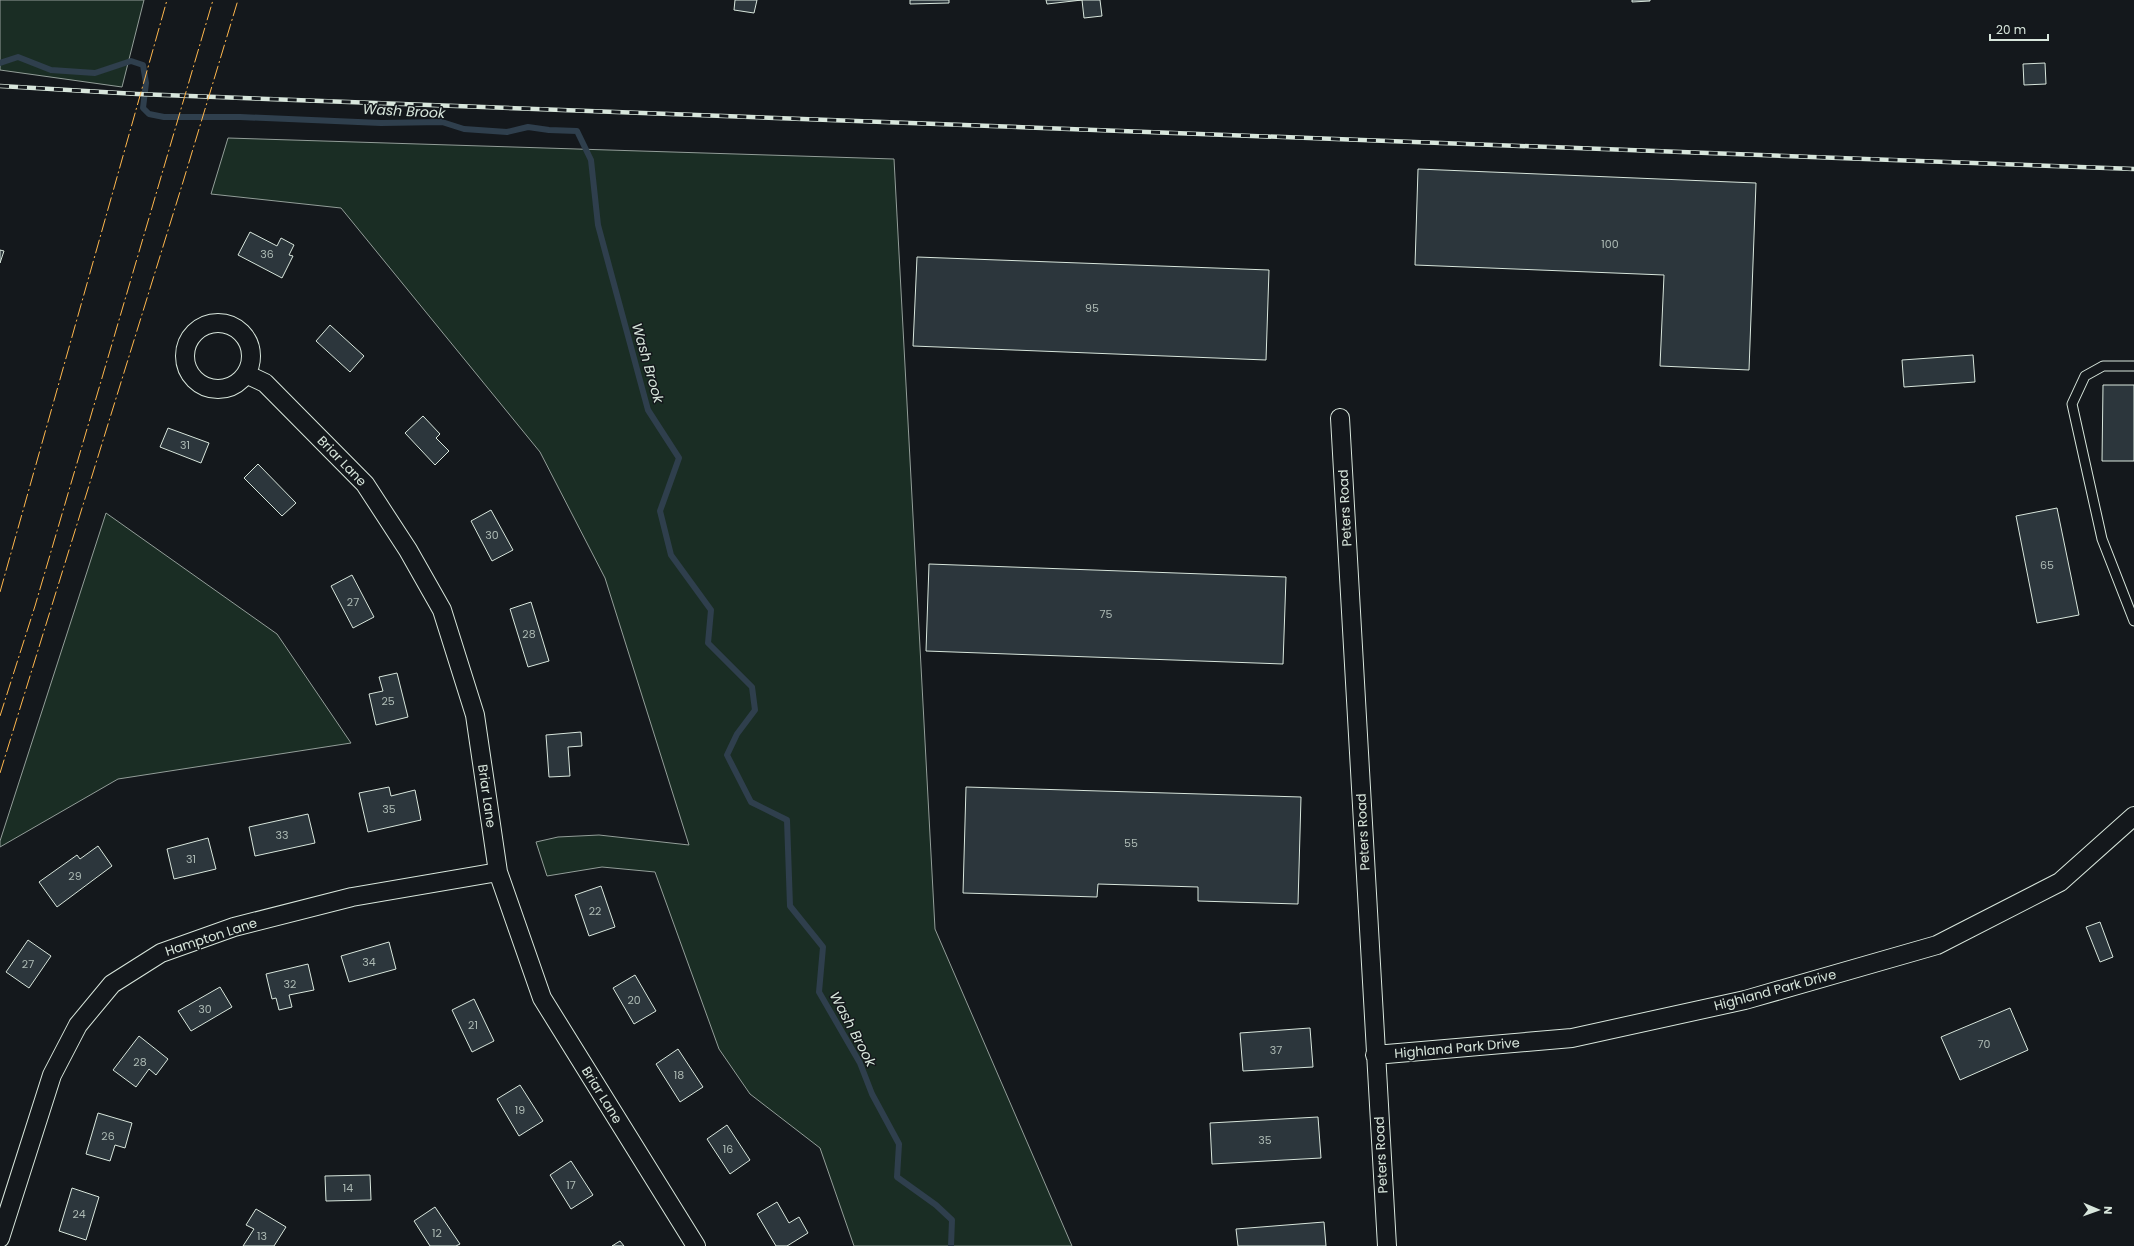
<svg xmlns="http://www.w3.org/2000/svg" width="2134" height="1246" font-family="Poppins,sans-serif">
<rect width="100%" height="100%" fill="#14181c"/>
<path fill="#1a2d24" stroke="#939e99" d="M 0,0 L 144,0 L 122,87 L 0,70 Z
M 228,138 L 894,159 L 935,929 L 1072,1246 L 854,1246 L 820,1148 L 750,1094 L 719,1049 L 655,872 L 602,867 L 547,876 L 536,842 L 558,837 L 599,835 L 689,845 L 605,578 L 540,452 L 341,208 L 211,194 Z
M 106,513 L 277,634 L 351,743 L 118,779 L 0,847 L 0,841 Z"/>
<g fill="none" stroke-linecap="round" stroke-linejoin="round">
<path stroke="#2f3f4d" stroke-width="6" d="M 0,63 L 18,57 L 51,70 L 95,73 L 131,61 L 143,65 L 146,83 L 143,108 L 149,114 L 164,117 L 240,117 L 381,123 L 442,122 L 464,129 L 507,132 L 528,127 L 549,130 L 577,131 L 591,160 L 598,225 L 648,410 L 679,458 L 660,511 L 671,555 L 711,610 L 708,643 L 752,687 L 755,710 L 737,734 L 727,755 L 751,802 L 787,820 L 790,906 L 823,947 L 819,992 L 860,1063 L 872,1094 L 899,1144 L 897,1177 L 936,1205 L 952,1220 L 951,1246"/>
</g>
<path fill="#2c363c" stroke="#d8e6dc" d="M 735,0 L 757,0 L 754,13 L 734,10 Z
M 910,0 L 949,0 L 949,3 L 910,4 Z
M 1046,0 L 1100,0 L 1102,16 L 1084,18 L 1082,0 L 1047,4 Z
M 1632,0 L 1650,0 L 1650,1 L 1632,2 Z
M 2045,63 L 2046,84 L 2024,85 L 2023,64 Z
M 1418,169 L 1756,183 L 1749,370 L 1660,366 L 1664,275 L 1415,265 Z
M 250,232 L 277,246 L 281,238 L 294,245 L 289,255 L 293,256 L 282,278 L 238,255 Z
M 0,250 L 4,251 L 0,263 Z
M 917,257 L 1269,270 L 1266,360 L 913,346 Z
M 330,325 L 364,356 L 350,372 L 316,341 Z
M 1973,355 L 1975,382 L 1904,387 L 1902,360 Z
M 2103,385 L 2134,385 L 2134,461 L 2102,461 Z
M 423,416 L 440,434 L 436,438 L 449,451 L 435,465 L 405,433 Z
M 168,428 L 209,443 L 201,463 L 160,447 Z
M 258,464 L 296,503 L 282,516 L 244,478 Z
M 2057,508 L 2079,615 L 2037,623 L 2016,516 Z
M 491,510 L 513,550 L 492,561 L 471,521 Z
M 929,564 L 1286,577 L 1283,664 L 926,651 Z
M 352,575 L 374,617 L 353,628 L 331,586 Z
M 531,602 L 549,661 L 528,667 L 510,609 Z
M 397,673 L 408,717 L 376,725 L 369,694 L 383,691 L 379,677 Z
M 581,732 L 582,746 L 568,747 L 570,776 L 549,777 L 546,735 Z
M 389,787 L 391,796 L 415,790 L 421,820 L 368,832 L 359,793 Z
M 966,787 L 1301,797 L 1298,904 L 1198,901 L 1198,887 L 1098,884 L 1097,897 L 963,893 Z
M 308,814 L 315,843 L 255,856 L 249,827 Z
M 208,838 L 216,869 L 174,879 L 167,849 Z
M 98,846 L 112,866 L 57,907 L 39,882 L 77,855 L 80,859 Z
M 601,886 L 615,927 L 589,936 L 575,895 Z
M 2100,922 L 2113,957 L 2100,962 L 2086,927 Z
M 28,940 L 51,956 L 29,988 L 6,972 Z
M 389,942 L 396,969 L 349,982 L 341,956 Z
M 308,964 L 314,990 L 289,995 L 292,1007 L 279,1010 L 276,998 L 272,999 L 266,974 Z
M 635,975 L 656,1011 L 634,1024 L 613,988 Z
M 220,987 L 232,1007 L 191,1031 L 178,1011 Z
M 474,999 L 494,1041 L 472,1052 L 452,1010 Z
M 2010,1008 L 2028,1050 L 1960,1080 L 1941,1037 Z
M 1310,1028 L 1313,1067 L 1243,1071 L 1240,1033 Z
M 139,1036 L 168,1059 L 156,1075 L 149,1069 L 136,1087 L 113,1070 Z
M 678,1049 L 703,1087 L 680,1102 L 656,1064 Z
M 520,1085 L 543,1121 L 519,1136 L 497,1099 Z
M 98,1113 L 132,1123 L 125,1148 L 115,1145 L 110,1161 L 86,1154 Z
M 1318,1117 L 1321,1158 L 1212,1164 L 1210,1123 Z
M 727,1125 L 750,1160 L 730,1174 L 707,1139 Z
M 571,1161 L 593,1195 L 571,1209 L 550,1175 Z
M 370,1175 L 371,1200 L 326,1201 L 325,1176 Z
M 72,1188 L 99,1197 L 86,1240 L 59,1231 Z
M 777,1202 L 789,1223 L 799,1217 L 808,1233 L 787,1246 L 776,1246 L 757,1214 Z
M 435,1207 L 460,1244 L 456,1246 L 430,1246 L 414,1221 Z
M 256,1209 L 286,1227 L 274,1246 L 243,1246 L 254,1229 L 246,1225 Z
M 1324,1222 L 1326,1246 L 1238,1246 L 1236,1229 Z
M 620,1241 L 624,1246 L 612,1246 Z"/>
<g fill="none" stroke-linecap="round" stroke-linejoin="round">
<defs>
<path id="service" d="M 2134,366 L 2103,366 L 2085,376 L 2072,404 L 2102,539 L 2134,621"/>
<path id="minor" d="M185 356a33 33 0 1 1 66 0a33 33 0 1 1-66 0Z
M 246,374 L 265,383 L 365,484 L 408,550 L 442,610 L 475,715 L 498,872 L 542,998 L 696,1246
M 1340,418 L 1387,1246
M 1375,1055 L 1572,1038 L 1745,1000 L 1937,945 L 2060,882 L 2134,816
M 0,1238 L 52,1075 L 78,1025 L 112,984 L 161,953 L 234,927 L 352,897 L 498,872"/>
</defs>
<use href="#service" stroke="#d8e6dc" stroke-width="11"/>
<use href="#minor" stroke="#d8e6dc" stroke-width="20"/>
<use href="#service" stroke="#14181c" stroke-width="9"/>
<use href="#minor" stroke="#14181c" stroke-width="18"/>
<defs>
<path id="rail" d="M 0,86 L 137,94 L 2134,169"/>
</defs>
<use href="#rail" stroke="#d8e6dc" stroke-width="4.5"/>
<use href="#rail" stroke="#14181c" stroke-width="3" stroke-dasharray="9" stroke-linecap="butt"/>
<path stroke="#ffb74d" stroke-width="1" stroke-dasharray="14 3 2 3" stroke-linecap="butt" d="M 0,592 L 167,0
M 0,716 L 35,606 L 213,0
M 0,773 L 183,182 L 238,0"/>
</g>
<g text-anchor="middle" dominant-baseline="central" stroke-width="3" stroke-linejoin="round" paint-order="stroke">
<g font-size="11" fill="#adbab4">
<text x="1610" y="244">100</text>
<text x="267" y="254">36</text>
<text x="1092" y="308">95</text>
<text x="185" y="445">31</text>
<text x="492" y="535">30</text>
<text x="2047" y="565">65</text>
<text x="353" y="602">27</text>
<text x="1106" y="614">75</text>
<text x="529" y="634">28</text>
<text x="388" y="701">25</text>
<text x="389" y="809">35</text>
<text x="282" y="835">33</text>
<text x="1131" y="843">55</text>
<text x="191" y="859">31</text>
<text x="75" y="876">29</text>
<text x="595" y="911">22</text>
<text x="369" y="962">34</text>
<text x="28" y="964">27</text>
<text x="290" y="984">32</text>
<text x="634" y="1000">20</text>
<text x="205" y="1009">30</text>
<text x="473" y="1025">21</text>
<text x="1984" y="1044">70</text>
<text x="1276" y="1050">37</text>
<text x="140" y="1062">28</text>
<text x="679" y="1075">18</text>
<text x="520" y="1110">19</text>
<text x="108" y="1136">26</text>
<text x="1265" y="1140">35</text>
<text x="728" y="1149">16</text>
<text x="571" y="1185">17</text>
<text x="348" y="1188">14</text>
<text x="79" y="1214">24</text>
<text x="437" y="1233">12</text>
<text x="262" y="1236">13</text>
</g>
<g font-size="13" fill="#d8e6dc" stroke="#14181c">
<text transform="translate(342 461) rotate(46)">Briar Lane</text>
<text transform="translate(1345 508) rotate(-93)">Peters Road</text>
<text transform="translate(487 796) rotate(82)">Briar Lane</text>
<text transform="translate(1363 832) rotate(-93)">Peters Road</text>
<text transform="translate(211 937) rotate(-18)">Hampton Lane</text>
<text transform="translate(1775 990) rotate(-15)">Highland Park Drive</text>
<text transform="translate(1457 1048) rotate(-5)">Highland Park Drive</text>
<text transform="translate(602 1095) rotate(58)">Briar Lane</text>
<text transform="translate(1381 1155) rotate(-93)">Peters Road</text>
</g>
<g font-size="14" font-style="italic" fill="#d8e6dc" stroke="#14181c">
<text transform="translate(404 111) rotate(3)">Wash Brook</text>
<text transform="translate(648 363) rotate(74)">Wash Brook</text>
<text transform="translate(853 1029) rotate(62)">Wash Brook</text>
</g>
</g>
<g transform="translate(2098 1210) rotate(92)" stroke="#14181c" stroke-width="3" paint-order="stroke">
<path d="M0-3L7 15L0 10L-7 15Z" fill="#d8e6dc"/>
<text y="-6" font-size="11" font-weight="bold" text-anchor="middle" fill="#d8e6dc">N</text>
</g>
<path d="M1990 34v6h58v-6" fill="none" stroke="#d8e6dc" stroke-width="2"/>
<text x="1996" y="34" font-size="12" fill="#d8e6dc" stroke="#14181c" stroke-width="3" paint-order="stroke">20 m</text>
</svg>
